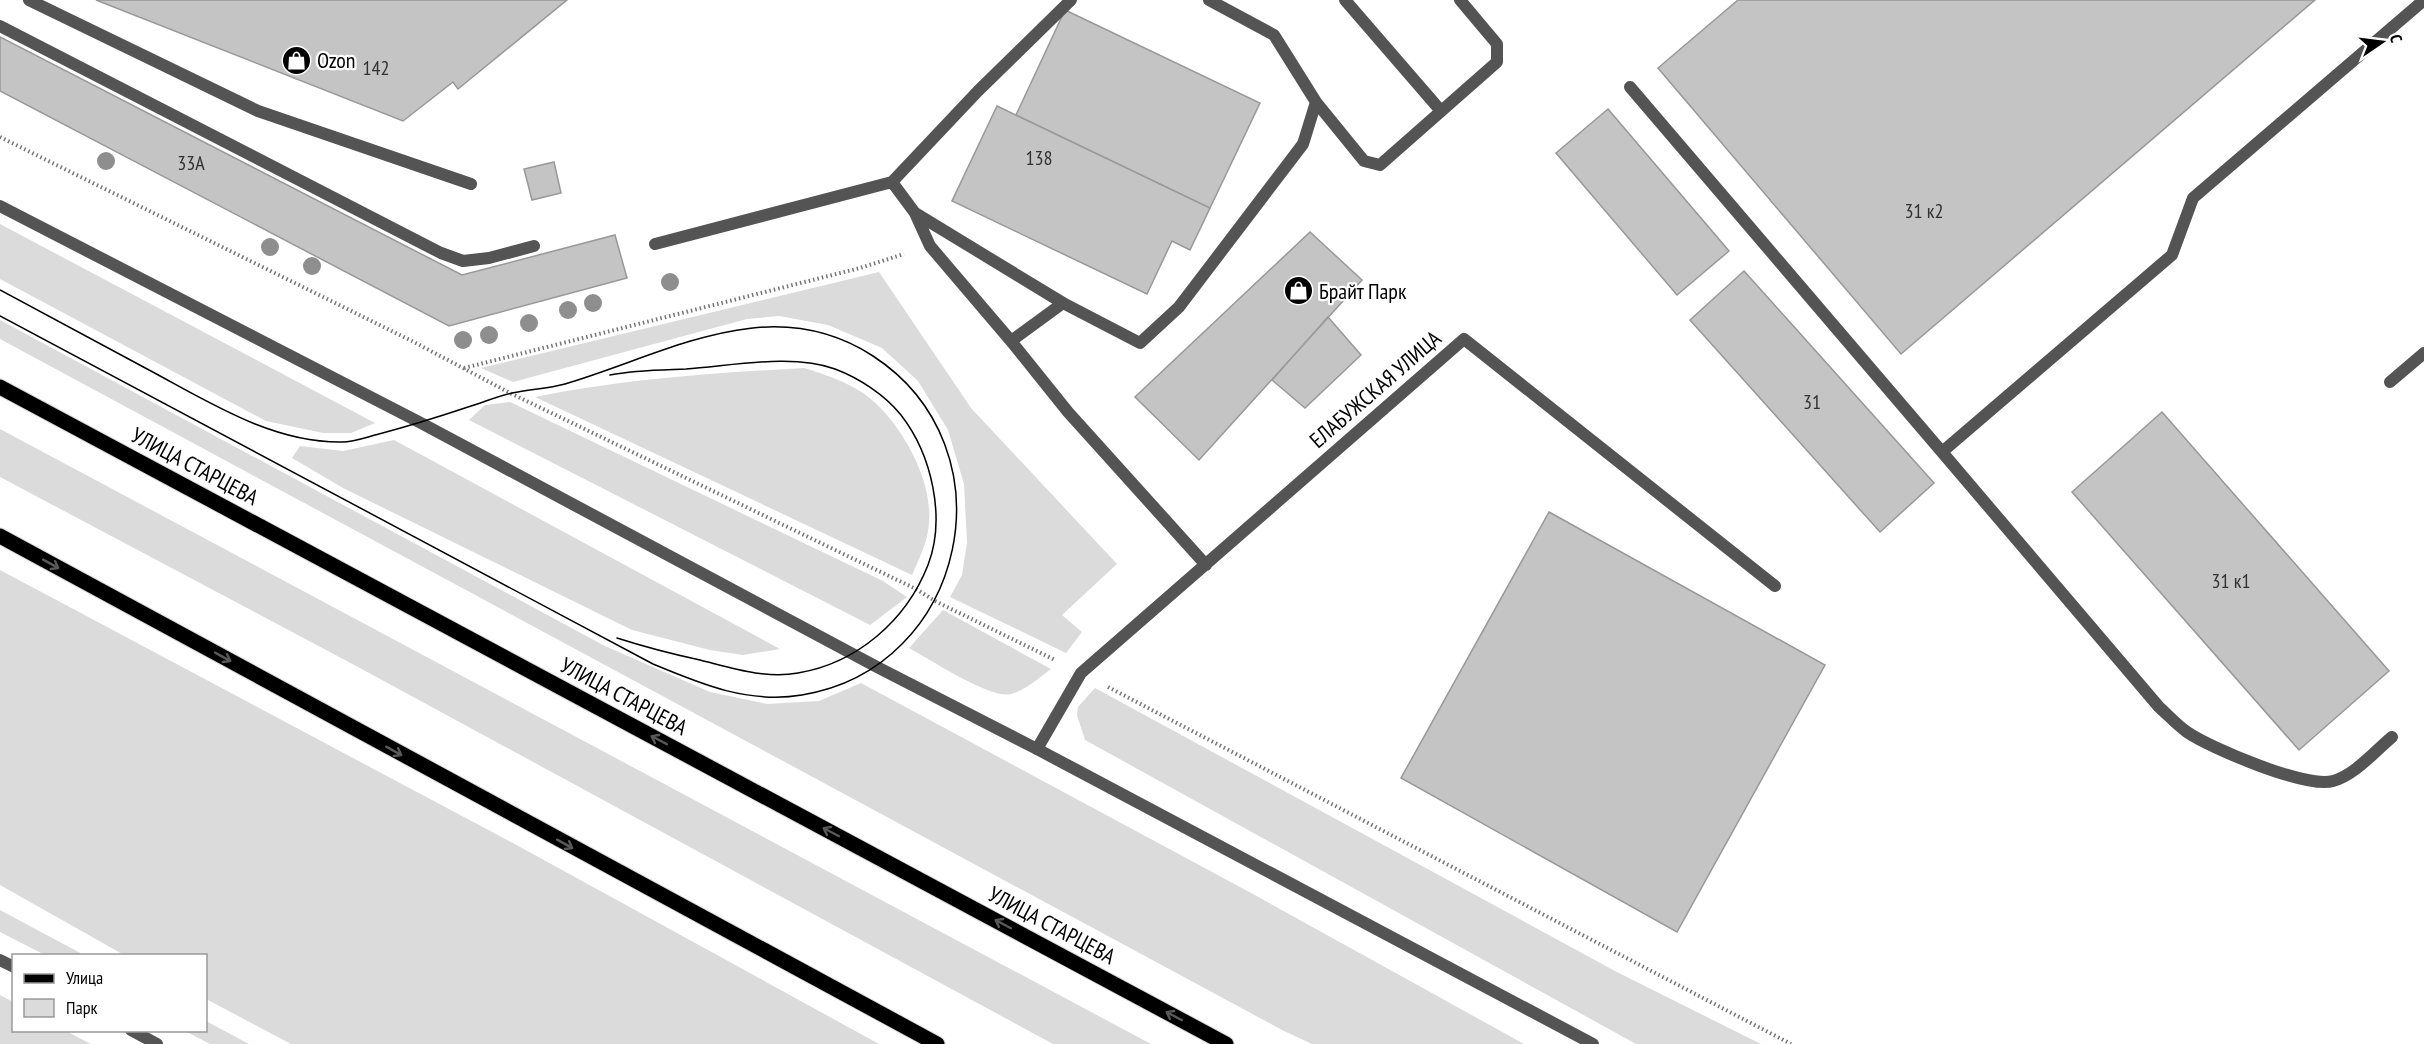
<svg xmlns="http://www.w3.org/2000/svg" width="2424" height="1044" font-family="'PT Sans Narrow',sans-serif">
<rect width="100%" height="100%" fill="#fff"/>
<path fill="#dbdbdb" d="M 0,224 L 375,423 L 351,433 L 323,433 L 266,421 L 0,279 Z
M 879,272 L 971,408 L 1117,564 L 1062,615 L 1082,632 L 1066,653 L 950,597 L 962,575 L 967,543 L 964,484 L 948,430 L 918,381 L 882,348 L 828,325 L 779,316 L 747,319 L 513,382 L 481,368 Z
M 0,320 L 605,646 L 710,692 L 767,704 L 819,701 L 861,683 L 1253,894 L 1524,1044 L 1312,1044 L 1284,1031 L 0,339 Z
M 804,368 C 824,374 845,381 863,393 C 899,418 933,478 929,523 C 928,541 919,559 912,575 L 535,397 C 624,379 714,373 804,368 Z
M 510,402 L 883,581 L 907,597 L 870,625 L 469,420 L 485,405 Z
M 0,429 L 1151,1044 L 1053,1044 L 358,667 L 0,477 Z
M 394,440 L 780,649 L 743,655 L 710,650 L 632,630 L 343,488 L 292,458 L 300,446 L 343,451 Z
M 0,570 L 522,848 L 879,1044 L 291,1044 L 206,999 L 206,956 L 124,955 L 0,885 Z
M 943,610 L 1051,669 C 1039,678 1026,690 1011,694 C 992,700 929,659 909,648 Z
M 1095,688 L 1615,971 L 1761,1044 L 1636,1044 L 1085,740 L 1077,715 L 1078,707 Z
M 0,910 L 84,955 L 45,955 L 0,932 Z
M 0,995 L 13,1002 L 14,1030 L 66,1031 L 91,1044 L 0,1044 Z
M 206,1021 L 249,1044 L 210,1044 L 185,1031 L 206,1030 Z"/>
<path fill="#c4c4c4" stroke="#989898" stroke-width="1.5" d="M 96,0 L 567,0 L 458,89 L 453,82 L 403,121 Z
M 1738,0 L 2315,0 L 1901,354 L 1658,68 Z
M 1065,10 L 1260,103 L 1210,208 L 1016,115 Z
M 0,37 L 462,275 L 615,235 L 627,278 L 449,326 L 0,91 Z
M 997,106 L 1210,208 L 1190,250 L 1172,241 L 1147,294 L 952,201 Z
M 1608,109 L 1729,251 L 1677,295 L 1556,153 Z
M 554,162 L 561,193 L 532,200 L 524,169 Z
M 1310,232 L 1362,280 L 1199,460 L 1135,397 Z
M 1744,271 L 1934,483 L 1880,532 L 1690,320 Z
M 1328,317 L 1361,355 L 1305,408 L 1272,380 Z
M 2162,412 L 2389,671 L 2299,750 L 2072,492 Z
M 1549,512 L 1825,665 L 1677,932 L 1401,778 Z"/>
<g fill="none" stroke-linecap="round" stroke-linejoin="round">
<defs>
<path id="primary" d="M 0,387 L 1226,1044
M 0,536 L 937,1044"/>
</defs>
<use href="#primary" stroke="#dbdbdb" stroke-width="17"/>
<path stroke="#767676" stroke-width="4" stroke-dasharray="1.5 3" stroke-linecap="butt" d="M 0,137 L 412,341 L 510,393 L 916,589 L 935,601 L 1055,660
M 464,368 L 860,268 L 904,254
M 1108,687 L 1791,1044"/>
<path stroke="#545454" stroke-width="12" d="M 29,0 L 258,111 L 471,184
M 1345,0 L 1441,111
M 0,26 L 441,253 L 463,261 L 489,258 L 534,246
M 1630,87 L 1942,452 L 2172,255 L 2193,198 L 2424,0
M 1316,102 L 1364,161 L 1380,165 L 1497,62 L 1497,44 L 1460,0
M 892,182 L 915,213 L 930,246 L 1011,341 L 1068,412 L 1206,565
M 915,213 L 1063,303
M 655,244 L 892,182 L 978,91 L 1071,0
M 1011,341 L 1063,303 L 1140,343 L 1179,307 L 1303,144 L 1316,102 L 1274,35 L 1209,0
M 2390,382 L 2424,353
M 1942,452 L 2159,707 C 2168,715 2177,725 2187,732 C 2210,748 2307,789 2333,781 C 2355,775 2375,751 2392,737
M 1037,749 L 1081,673 L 1464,339 L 1775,586"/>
<path stroke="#545454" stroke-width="12" d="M 0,206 L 421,423 L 877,667 L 1037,749 L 1593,1044
M 0,960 L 14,967
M 131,1030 L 157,1044"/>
<use href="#primary" stroke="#000" stroke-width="15"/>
<path stroke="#000" stroke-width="1.5" d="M 0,290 C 50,317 100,344 149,370 C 209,402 272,443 342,442 C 354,442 367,437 379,434 C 409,426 438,417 468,407 C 482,403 497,396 512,393 C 529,389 547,389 565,384 C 667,354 770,289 873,356 C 1014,448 967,668 802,695 C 748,704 701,684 653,664 L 0,316
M 610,375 C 635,370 661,370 686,369 C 731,366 793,353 835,369 C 859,378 885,395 901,415 C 932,455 946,518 928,565 C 906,621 857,663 798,673 C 765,679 732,668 700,660 C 672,654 645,647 617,638"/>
</g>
<g fill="#8e8e8e">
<circle cx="106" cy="161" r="9"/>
<circle cx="270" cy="247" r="9"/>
<circle cx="312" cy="266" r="9"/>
<circle cx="670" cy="282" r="9"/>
<circle cx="593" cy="303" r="9"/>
<circle cx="568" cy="310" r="9"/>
<circle cx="529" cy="323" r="9"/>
<circle cx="489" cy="335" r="9"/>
<circle cx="463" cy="340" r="9"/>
</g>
<defs><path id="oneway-shaft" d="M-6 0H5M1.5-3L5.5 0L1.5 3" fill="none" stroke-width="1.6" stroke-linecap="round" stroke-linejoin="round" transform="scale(1.5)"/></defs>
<g stroke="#595959">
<use href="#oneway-shaft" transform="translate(51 564) rotate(29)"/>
<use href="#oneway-shaft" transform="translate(223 657) rotate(29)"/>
<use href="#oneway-shaft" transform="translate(659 740) rotate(-152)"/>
<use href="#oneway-shaft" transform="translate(394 751) rotate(29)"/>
<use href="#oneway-shaft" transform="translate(831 832) rotate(-152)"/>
<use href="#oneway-shaft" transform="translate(565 844) rotate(29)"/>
<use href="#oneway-shaft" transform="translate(1003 924) rotate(-152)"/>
<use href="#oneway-shaft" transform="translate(1174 1016) rotate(-152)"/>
</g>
<defs>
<symbol id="shop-disc" viewBox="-11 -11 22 22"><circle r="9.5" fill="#000" stroke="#fff"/><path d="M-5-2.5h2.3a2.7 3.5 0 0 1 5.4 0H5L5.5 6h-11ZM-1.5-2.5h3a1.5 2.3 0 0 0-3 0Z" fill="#fff"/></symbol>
</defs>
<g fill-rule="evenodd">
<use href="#shop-disc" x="280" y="44" width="33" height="33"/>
<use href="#shop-disc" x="1282" y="274" width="33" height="33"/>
</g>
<g text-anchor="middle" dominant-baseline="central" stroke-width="4.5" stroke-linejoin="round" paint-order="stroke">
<g font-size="20" fill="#313131">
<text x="376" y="68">142</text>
<text x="1039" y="158">138</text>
<text x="191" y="163">33А</text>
<text x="1924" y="211">31 к2</text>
<text x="1812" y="402">31</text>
<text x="2231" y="581">31 к1</text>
</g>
<g font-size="22" fill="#000" stroke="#fff" text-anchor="start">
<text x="317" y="60">Ozon</text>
<text x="1319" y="291">Брайт Парк</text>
</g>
<g font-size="22" fill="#000" stroke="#fff">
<text transform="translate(1375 389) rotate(-41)">ЕЛАБУЖСКАЯ УЛИЦА</text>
<text transform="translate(195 466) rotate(28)">УЛИЦА СТАРЦЕВА</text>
<text transform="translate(624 696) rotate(28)">УЛИЦА СТАРЦЕВА</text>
<text transform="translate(1052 925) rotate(28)">УЛИЦА СТАРЦЕВА</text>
</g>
</g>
<rect x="12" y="954" width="195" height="78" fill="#ffffff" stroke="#999999" stroke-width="1.5"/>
<rect x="24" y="974" width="30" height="9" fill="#000000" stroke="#999999" stroke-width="1.5"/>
<text x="66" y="984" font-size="18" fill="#000000">Улица</text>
<rect x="24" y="999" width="30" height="18" fill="#dbdbdb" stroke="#999999" stroke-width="1.5"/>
<text x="66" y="1014" font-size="18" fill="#000000">Парк</text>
<g transform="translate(2382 42) rotate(76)" stroke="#ffffff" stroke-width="4.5" paint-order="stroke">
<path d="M0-4.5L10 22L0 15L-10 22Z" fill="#000000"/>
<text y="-9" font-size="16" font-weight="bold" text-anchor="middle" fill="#000000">С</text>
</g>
</svg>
